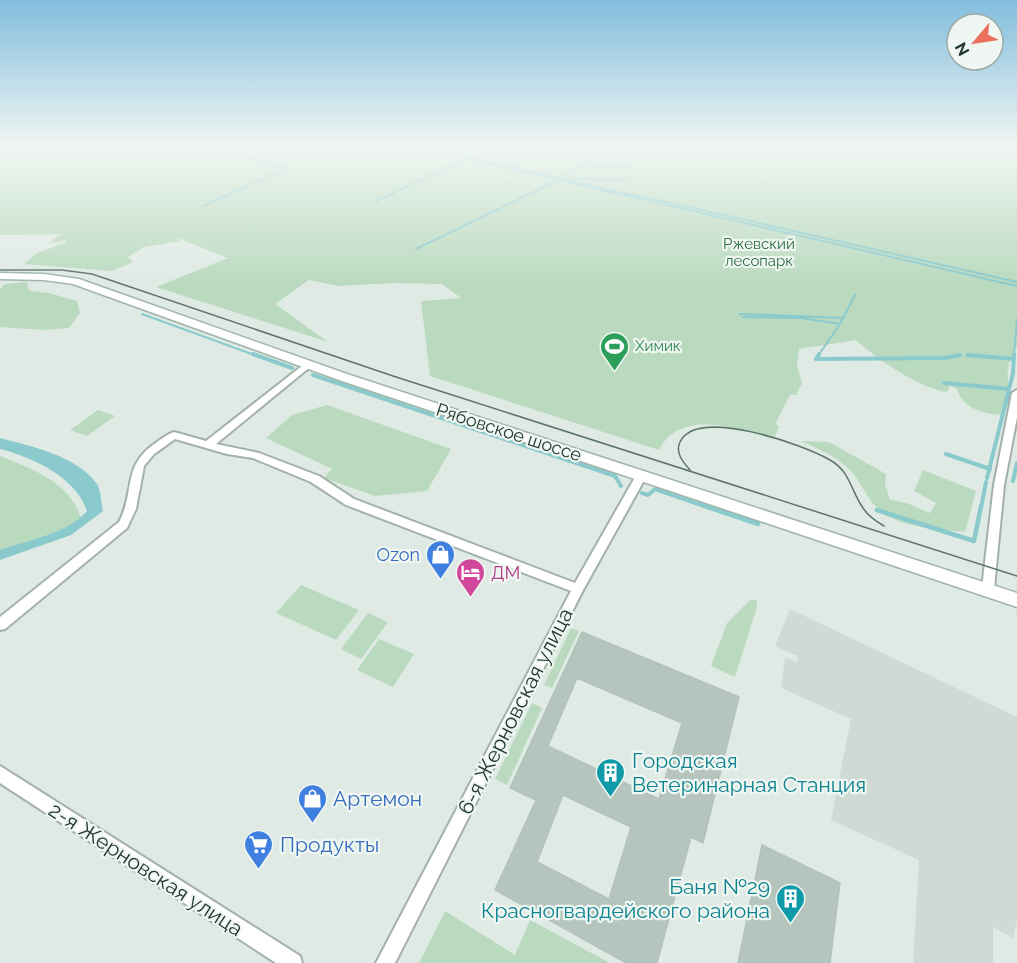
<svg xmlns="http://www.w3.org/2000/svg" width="1017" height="963" font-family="Raleway,sans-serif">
<rect width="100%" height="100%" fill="#e0eae4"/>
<path fill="#cedad3" d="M 790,609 L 1017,717 L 1017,919 L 1013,938 L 993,927 L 993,963 L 913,963 L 919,860 L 831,820 L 851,719 L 781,688 L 785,658 L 797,662 L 798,656 L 775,646 Z"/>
<path fill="#badabf" d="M 0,148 L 1017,148 L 1017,346 C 1006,363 1005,378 1012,396 L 1001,415 C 982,413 963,409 957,389 L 950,386 L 947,392 C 921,389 876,359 856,340 L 799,349 L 797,366 L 802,383 L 796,395 L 790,395 L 775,424 L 779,426 L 774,439 C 737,429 681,407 659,450 L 430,376 L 421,301 L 461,298 L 442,284 L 394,283 L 339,286 L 309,280 L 275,304 L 328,342 L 156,287 L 228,258 L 175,237 L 180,241 L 144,247 L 128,257 L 133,262 L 112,271 L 24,264 L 37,253 L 67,242 L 65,240 L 49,244 L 59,235 L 69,234 L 0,235 Z
M 27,282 L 29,291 L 49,293 L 77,301 L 80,313 L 69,328 L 45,330 L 0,327 L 0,289 L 5,284 Z
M 327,405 L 451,449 L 427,491 L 375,496 L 324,478 L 332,469 L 266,438 L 292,415 Z
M 98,410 L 115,416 L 87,436 L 70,430 Z
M 801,441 L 829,442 L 886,474 L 885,484 L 890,500 L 907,503 L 930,513 L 936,503 L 914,491 L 923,470 L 976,491 L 965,532 C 940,529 904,528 883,513 C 867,502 863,483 849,469 C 836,456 818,449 801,441 Z
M 0,456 C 31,468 71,483 81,518 L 72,528 L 0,555 Z
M 301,585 L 359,610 L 336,640 L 276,613 Z
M 750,600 L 757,600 L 757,607 L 735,677 L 711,666 L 727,623 Z
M 368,613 L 388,622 L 361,659 L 341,649 Z
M 571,628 L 579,631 L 552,688 L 544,685 Z
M 379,639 L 414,654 L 393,687 L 357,670 Z
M 532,703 L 542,708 L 507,785 L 495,779 Z
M 445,911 L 515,955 L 530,920 L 610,963 L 419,963 Z"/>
<path fill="#8acacd" d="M 0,438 C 31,446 77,456 97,484 C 101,490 101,503 103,511 L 71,535 L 0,560 L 0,550 C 28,540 67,534 87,511 C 76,477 32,457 0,449 Z"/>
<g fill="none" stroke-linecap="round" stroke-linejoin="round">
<path stroke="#8acacd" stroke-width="2" d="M 420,148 L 1017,286
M 446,152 L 649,199
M 461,155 L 475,148
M 581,165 L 629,166
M 561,178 L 608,148
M 572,179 L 628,180
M 653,199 L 1017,282
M 375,202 L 464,159
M 204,206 L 286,168 L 209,148
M 416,249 L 556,181
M 142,314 L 257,356
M 740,314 L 843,318
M 743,317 L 801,318 L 840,324
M 967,355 L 970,356
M 818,356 L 840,324 L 855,295
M 957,356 L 960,355
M 1014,356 L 1017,319"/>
<path stroke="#8acacd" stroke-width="4" d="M 253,354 L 292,368
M 967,355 L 1014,359
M 816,359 L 944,358 L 960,355
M 816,359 L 819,354
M 313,375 L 615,476 L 621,486
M 944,383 L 1009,389
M 946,454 L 990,469
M 987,478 L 1013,373 L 1014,354
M 1013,481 L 1017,463
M 642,493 L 648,495 L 655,489 L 710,508
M 981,508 L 986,482"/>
<path stroke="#8acacd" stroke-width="4.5" d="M 705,506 L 758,524
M 877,510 L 974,541 L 981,506"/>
</g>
<path fill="#b5c5bd" stroke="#b3c3bb" stroke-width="1.5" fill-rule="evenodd" d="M 582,632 L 739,697 L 703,843 L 691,837 L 657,963 L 626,963 L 495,890 L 536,800 L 510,788 ZM 577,678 L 682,723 L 659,799 L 548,746 ZM 563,795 L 631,827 L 609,899 L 537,862 Z
M 762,845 L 840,883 L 830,963 L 738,963 Z"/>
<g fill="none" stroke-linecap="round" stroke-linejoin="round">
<defs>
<path id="street" d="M 307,362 L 310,363 L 310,367 L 216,444 L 259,453 L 319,476 L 354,499 L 575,583 L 638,472 L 642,471 L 647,475 L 582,592 L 395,963 L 376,963 L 571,591 L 346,505 L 311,482 L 253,458 L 227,454 L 175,439 L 154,454 L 144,466 L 136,509 L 127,528 L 5,629 L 0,630 L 0,617 L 119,522 C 136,490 121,466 157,442 C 163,438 168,434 174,432 L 206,441 Z
M 1017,390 L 1017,417 L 1004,485 L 994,588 L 992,592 L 988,593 L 984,592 L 982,588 L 994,485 L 1012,393 Z
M 0,766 L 300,956 L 302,963 L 276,963 L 0,783 Z"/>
<path id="secondary" d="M 0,273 L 44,274 L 79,279 L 347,374 L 1017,593 L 1017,607 L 339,380 L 73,284 L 44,280 L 0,279 Z"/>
</defs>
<use href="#street" stroke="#a3b1aa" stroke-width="4"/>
<use href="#secondary" stroke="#a0b5ab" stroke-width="3"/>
<use href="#street" fill="#fff" fill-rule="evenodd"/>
<use href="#secondary" fill="#fff" fill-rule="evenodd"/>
<path stroke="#5c756c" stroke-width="1.5" d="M 0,270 L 62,270 L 92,274 L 393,376 L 1017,576
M 690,470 C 683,462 675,453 680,442 C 697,406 804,445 830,460 C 850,471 851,491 863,508 C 868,516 876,521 884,526"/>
</g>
<linearGradient id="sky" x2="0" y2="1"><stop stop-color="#82bddd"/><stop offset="0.52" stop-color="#f1f6f3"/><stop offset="1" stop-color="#f1f6f3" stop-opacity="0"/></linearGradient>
<rect width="1017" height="283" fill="url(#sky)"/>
<defs>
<symbol id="stadium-pin" viewBox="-11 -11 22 30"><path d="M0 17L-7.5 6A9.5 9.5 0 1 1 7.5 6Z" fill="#2e9e5b" stroke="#f0f7f3"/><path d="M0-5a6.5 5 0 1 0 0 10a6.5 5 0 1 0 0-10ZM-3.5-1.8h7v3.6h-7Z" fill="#fff"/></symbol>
<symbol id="shop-pin" viewBox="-11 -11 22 30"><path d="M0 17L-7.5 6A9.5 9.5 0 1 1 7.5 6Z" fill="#3f7fe0" stroke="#f0f7f3"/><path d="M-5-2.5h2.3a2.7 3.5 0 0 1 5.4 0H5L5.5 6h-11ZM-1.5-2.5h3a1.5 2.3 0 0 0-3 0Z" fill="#fff"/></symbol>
<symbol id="hotel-pin" viewBox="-11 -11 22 30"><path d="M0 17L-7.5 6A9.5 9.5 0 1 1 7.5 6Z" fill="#d1479c" stroke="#f0f7f3"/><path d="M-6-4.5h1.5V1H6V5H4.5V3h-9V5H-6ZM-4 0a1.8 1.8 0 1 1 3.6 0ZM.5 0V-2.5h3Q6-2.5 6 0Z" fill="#fff"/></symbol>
<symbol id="building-pin" viewBox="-11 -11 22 30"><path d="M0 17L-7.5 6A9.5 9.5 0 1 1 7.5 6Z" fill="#0f9aa8" stroke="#f0f7f3"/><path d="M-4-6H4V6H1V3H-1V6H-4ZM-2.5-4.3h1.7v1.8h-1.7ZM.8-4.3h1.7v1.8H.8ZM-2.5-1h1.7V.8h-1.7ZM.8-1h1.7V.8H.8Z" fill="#fff"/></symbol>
<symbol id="supermarket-pin" viewBox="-11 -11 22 30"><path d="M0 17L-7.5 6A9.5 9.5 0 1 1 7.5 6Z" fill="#3f7fe0" stroke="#f0f7f3"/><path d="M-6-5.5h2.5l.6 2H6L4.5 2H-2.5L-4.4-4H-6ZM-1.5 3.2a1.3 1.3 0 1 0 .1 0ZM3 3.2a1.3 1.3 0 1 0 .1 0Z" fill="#fff"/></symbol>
</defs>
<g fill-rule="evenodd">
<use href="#stadium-pin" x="598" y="330" width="33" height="45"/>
<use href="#shop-pin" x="424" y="538" width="33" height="45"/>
<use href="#hotel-pin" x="454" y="556" width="33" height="45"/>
<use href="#building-pin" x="594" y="756" width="33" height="45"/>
<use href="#shop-pin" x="296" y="782" width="33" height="45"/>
<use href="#supermarket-pin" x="242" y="828" width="33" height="45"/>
<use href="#building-pin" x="774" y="882" width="33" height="45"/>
</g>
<g text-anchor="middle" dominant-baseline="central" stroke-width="4.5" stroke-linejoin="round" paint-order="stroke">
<g font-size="15" fill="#2e6e40" stroke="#f0f7f3">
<text x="759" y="244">Ржевский<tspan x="759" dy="17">лесопарк</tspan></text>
</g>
<g font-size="15" fill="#27864d" stroke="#f0f7f3" text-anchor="start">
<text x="635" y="346">Химик</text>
</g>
<g font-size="18" fill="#223930" stroke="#f0f7f3">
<text transform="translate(509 432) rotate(18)">Рябовское шоссе</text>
</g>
<g font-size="18" fill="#366cbe" stroke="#f0f7f3" text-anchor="end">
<text x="420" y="554">Ozon</text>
</g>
<g font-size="18" fill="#b23c85" stroke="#f0f7f3" text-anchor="start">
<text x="491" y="572">ДМ</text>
</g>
<g font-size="21" fill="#223930" stroke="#f0f7f3">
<text transform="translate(515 711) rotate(-63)">6-я Жерновская улица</text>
<text transform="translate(146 869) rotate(33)">2-я Жерновская улица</text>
</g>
<g font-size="21" fill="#0d838f" stroke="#f0f7f3" text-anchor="start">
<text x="632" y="760">Городская<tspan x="632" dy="24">Ветеринарная Станция</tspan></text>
<text x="770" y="886" text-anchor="end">Баня №29<tspan x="770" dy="24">Красногвардейского района</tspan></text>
</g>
<g font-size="21" fill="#366cbe" stroke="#f0f7f3" text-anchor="start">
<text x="333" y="798">Артемон</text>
<text x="280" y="844">Продукты</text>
</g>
</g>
<g transform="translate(975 42) rotate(241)"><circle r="28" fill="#f0f7f3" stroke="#9eaba5" stroke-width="1.5"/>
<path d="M0-4.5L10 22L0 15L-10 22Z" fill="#eb715d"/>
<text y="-9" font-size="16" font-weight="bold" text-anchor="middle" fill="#223930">N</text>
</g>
</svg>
